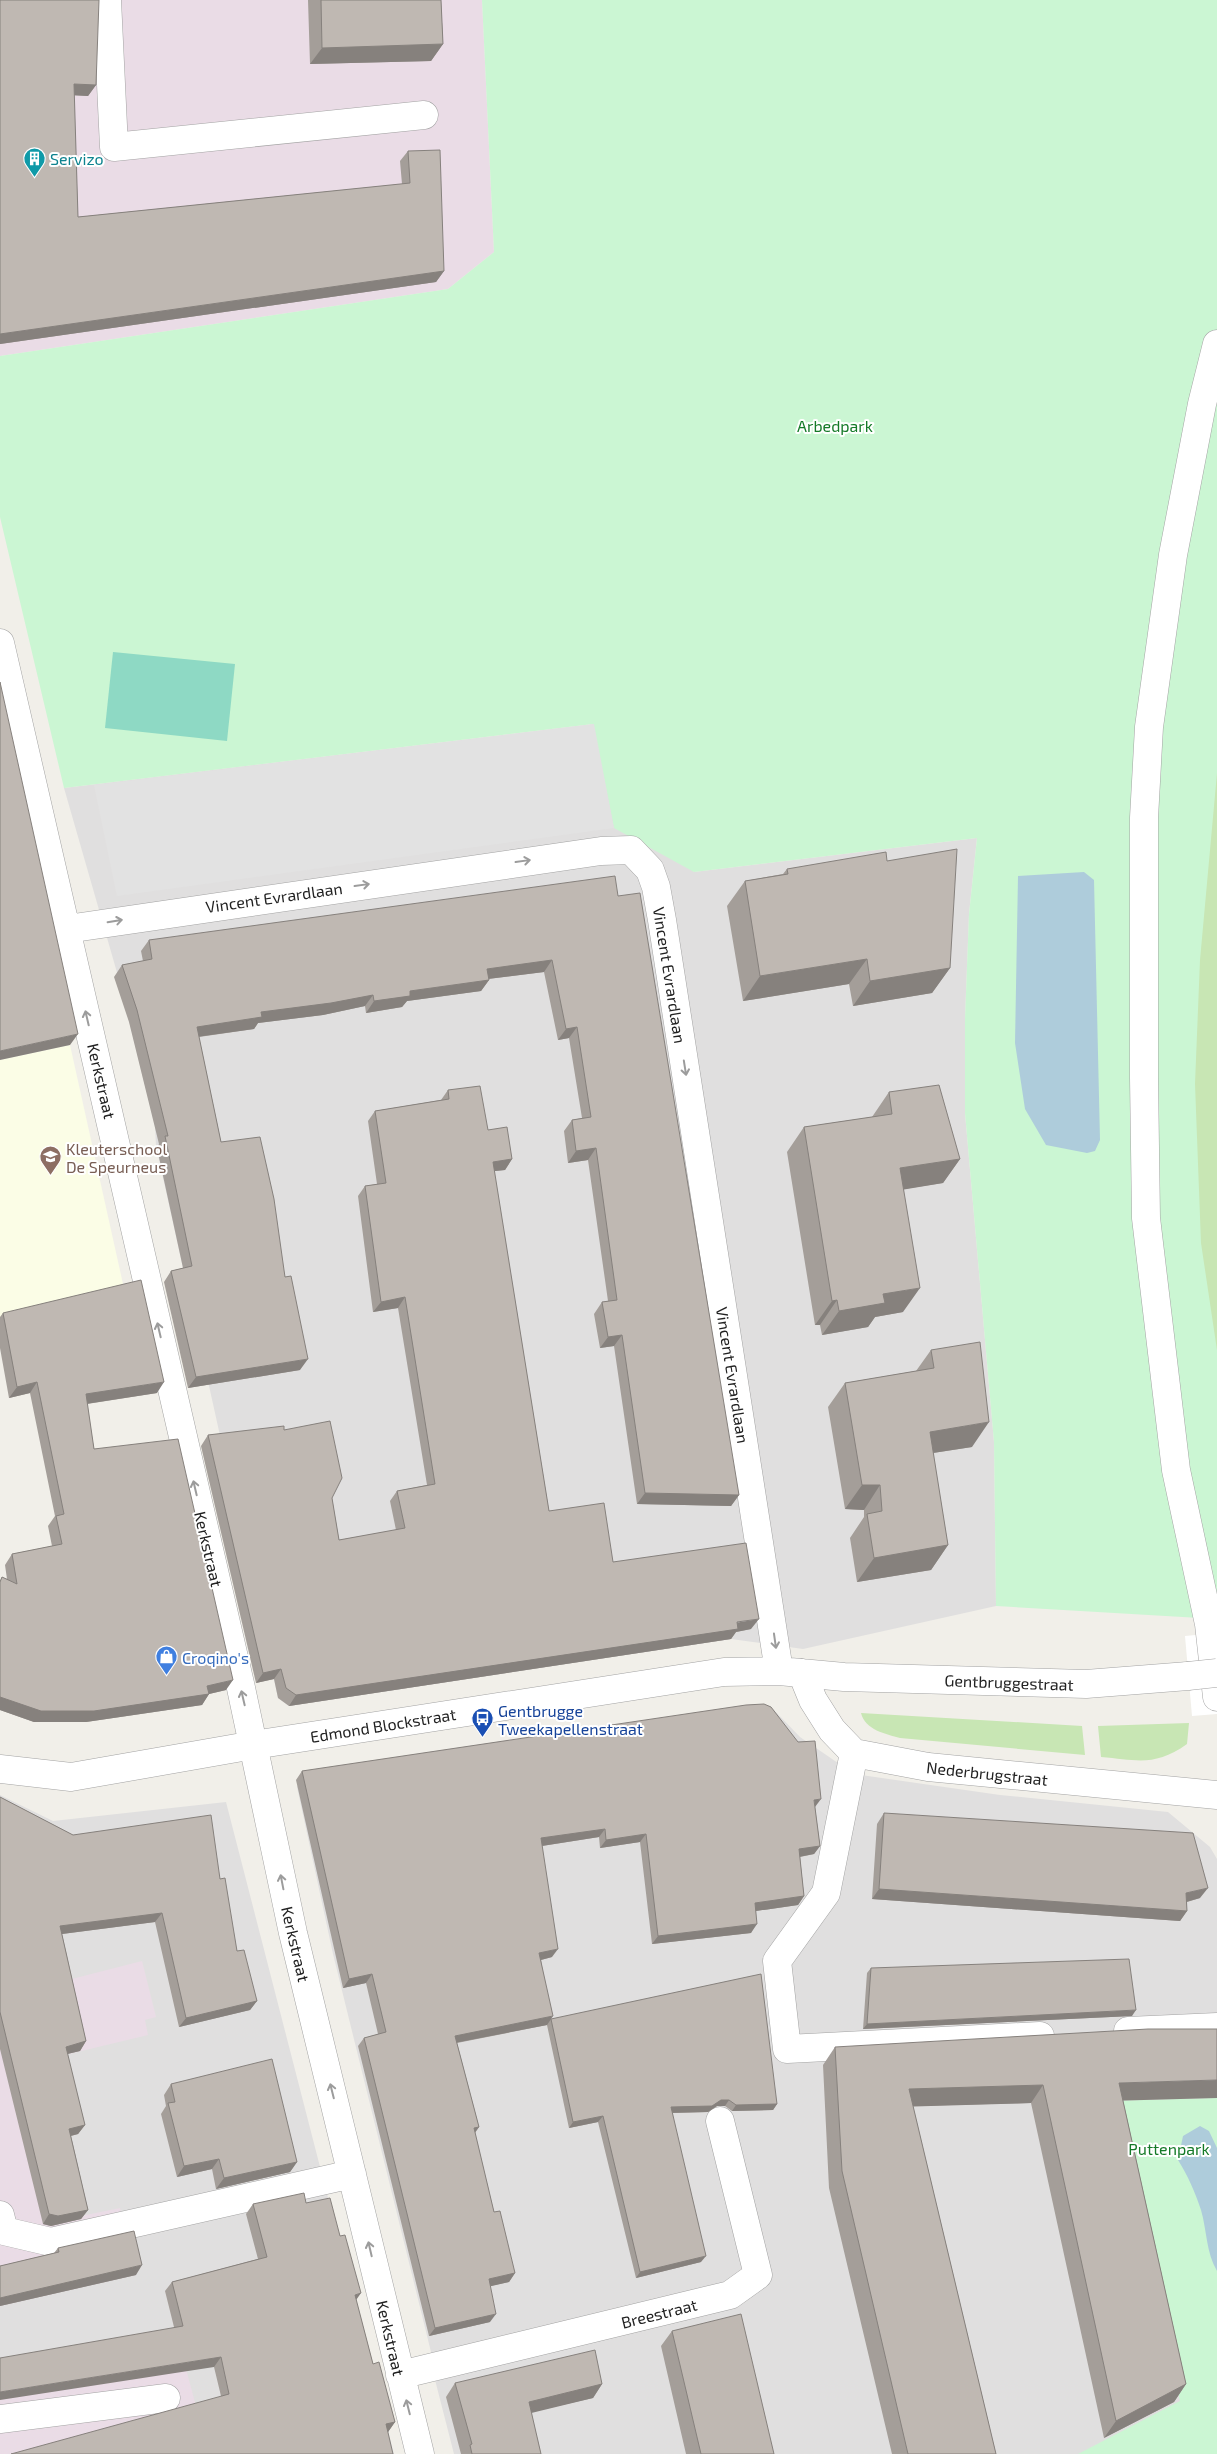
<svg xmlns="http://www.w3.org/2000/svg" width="1217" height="2454" font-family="'Exo 2',sans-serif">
<rect width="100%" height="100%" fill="#f1efe9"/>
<path fill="#e0dfdf" d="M 594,724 L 694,872 L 977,838 L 969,914 L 965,1019 L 965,1113 L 994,1442 L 996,1606 L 803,1649 L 731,1639 L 289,1706 L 278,1698 L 156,1146 L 155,1126 L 118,976 L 64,788 Z
M 741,1708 L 772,1708 L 800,1737 L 854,1774 L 1000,1795 L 1168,1812 L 1210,1847 L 1217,1859 L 1217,2454 L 454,2454 L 433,2372 L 431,2352 L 333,1954 L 297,1787 L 303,1777 Z
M 0,1795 L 53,1821 L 226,1802 L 394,2454 L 0,2454 Z"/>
<path fill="#eadce6" d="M 0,0 L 482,0 L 494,252 L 448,289 L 0,356 Z
M 142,1961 L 156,2017 L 145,2020 L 148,2035 L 44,2060 L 81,2216 L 120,2208 L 136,2275 L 0,2306 L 0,1995 L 64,1981 Z
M 177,2335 L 197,2410 L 178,2454 L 0,2454 L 0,2367 Z"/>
<path fill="#fbfde6" d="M 70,1045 L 125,1293 L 0,1322 L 0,1060 Z"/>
<path fill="#c8e6b4" d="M 1217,404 L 1217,1633 L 1160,1219 Z
M 861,1713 L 1082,1726 L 1085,1755 L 900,1738 C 886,1734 865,1730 861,1713 Z
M 1189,1723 L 1187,1744 C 1155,1767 1137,1760 1101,1757 L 1098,1726 Z"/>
<path fill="#cbf6d3" d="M 482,0 L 1217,0 L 1217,773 L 1200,960 L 1195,1084 L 1201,1243 L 1217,1350 L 1217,1619 L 996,1606 L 994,1442 L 965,1113 L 965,1019 L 969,914 L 977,838 L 694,872 L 614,828 L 593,724 L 64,788 L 0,517 L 0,356 L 448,289 L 494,252 Z
M 1217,2098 L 1217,2454 L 1078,2454 L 1180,2401 L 1107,2101 Z"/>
<path fill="#8ed9c4" d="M 113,652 L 235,664 L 227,741 L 105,728 Z"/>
<path fill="#e2e2e2" d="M 594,724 L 614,828 L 117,896 L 94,785 Z"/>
<path fill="#aeccdb" d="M 1084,872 L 1094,880 L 1100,1140 L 1095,1151 L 1087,1153 L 1046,1145 L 1025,1109 L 1015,1043 L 1018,876 Z
M 1200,2126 L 1209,2131 L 1217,2148 L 1217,2271 C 1206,2252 1207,2231 1201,2210 C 1195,2192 1188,2176 1178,2160 L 1183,2136 Z"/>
<path fill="#fff" d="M 1217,1633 L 1217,1714 L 1192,1716 L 1185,1636 Z"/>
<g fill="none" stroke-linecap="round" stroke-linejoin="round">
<defs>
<path id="minor" d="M 107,0 L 114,147 L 424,115
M 1217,344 L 1202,404 L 1173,555 L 1149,727 L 1144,818 L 1144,1078 L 1146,1218 L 1176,1470 L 1209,1624 L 1217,1697
M 0,643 L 241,1688 L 293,1933 L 420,2454
M 67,929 L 601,851 L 631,850 L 650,870 L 656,887 L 662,920 L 779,1671
M 802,1673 L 813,1700 L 832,1730 L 854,1753 L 928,1767 L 1217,1795
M 854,1753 L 826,1893 L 777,1961 L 787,2049 L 1040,2036
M 0,1769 L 71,1777 L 254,1745 L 724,1672 L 779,1671 L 844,1677 L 1086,1684 L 1188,1676
M 1128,2031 L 1217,2027
M 0,2215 L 4,2231 L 51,2242 L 352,2174
M 400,2375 L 730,2295 L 758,2275 L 720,2121
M 0,2419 L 166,2398"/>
</defs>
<use href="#minor" stroke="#a3a3a3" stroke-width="29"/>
<use href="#minor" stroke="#fff" stroke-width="28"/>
<defs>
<path id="minor-bridge" d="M 1188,1676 L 1217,1673"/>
</defs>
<use href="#minor-bridge" stroke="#a3a3a3" stroke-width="29" stroke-linecap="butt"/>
<use href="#minor-bridge" stroke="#fff" stroke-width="28"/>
</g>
<path fill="#a49e99" d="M 0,0 L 96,85 L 88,96 L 74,95 L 78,217 L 402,184 L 400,161 L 408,151 L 444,271 L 436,282 L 0,344 Z
M 308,0 L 441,0 L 443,44 L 431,61 L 310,64 Z
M 887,861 L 950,968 L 932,993 L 853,1006 L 849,984 L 743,1001 L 727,906 L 745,881 L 783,874 L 787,869 Z
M 618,896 L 739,1495 L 731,1506 L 637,1504 L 614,1346 L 600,1348 L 594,1314 L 602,1302 L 608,1301 L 588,1160 L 568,1163 L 564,1131 L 572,1120 L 582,1118 L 569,1038 L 558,1040 L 544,972 L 488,979 L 489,980 L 481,991 L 407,1001 L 402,1007 L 366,1013 L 365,1006 L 323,1015 L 258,1023 L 254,1029 L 199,1037 L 221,1142 L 285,1277 L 300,1370 L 188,1388 L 164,1282 L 171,1271 L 183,1268 L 157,1148 L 159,1144 L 129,1022 L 114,977 L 122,965 L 143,961 L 141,951 L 149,940 Z
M 448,1090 L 488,1130 L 512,1159 L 505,1170 L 494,1171 L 549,1511 L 613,1562 L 751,1629 L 736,1632 L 731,1639 L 289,1706 L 278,1698 L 274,1679 L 256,1683 L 201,1446 L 208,1435 L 284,1430 L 332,1498 L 339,1540 L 396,1530 L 390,1501 L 397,1491 L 427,1485 L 398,1308 L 373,1312 L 358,1196 L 365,1186 L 377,1184 L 368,1121 L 375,1111 L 441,1100 Z
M 889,1092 L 960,1159 L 943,1183 L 904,1189 L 903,1312 L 875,1317 L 868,1327 L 822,1335 L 820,1325 L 815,1325 L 787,1152 L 804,1127 L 872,1117 Z
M 3,1313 L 157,1393 L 87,1404 L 94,1449 L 226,1690 L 209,1694 L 202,1705 L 86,1722 L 34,1722 L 0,1710 L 0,1581 L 2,1577 L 7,1579 L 5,1565 L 12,1554 L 52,1546 L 48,1526 L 55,1516 L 30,1393 L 9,1398 L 0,1348 L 0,1317 Z
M 931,1350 L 972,1447 L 933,1453 L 948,1545 L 931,1570 L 857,1582 L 850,1538 L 864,1517 L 864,1510 L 845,1509 L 828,1407 L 845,1383 L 916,1371 Z
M 302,1771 L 815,1807 L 820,1846 L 814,1854 L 800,1857 L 804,1896 L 798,1905 L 756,1911 L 751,1933 L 652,1944 L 640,1842 L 600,1848 L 599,1837 L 542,1846 L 552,1957 L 541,1960 L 551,2019 L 777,2104 L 773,2110 L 732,2111 L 725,2106 L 717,2106 L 708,2112 L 672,2113 L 701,2262 L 636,2278 L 598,2122 L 569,2128 L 547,2025 L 457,2043 L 479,2127 L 475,2133 L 494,2212 L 515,2273 L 509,2282 L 490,2286 L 490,2322 L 429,2336 L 358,2046 L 364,2038 L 378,2034 L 366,1983 L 343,1988 L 296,1780 Z
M 0,1797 L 73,1835 L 220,1879 L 237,1951 L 257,2001 L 250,2010 L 179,2027 L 155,1922 L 62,1934 L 86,2041 L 80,2051 L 67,2054 L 85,2125 L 78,2134 L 71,2136 L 88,2210 L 81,2219 L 51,2226 L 43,2224 L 0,2049 Z
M 884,1813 L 1200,1898 L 1187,1902 L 1187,1911 L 1180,1921 L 872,1899 L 877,1824 Z
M 871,1968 L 1132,2016 L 863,2029 L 867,1973 Z
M 835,2047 L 1123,2100 L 1186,2384 L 1174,2402 L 1104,2438 L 1031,2103 L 913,2106 L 996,2454 L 892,2454 L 829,2188 L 823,2065 Z
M 171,2084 L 297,2162 L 290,2172 L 216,2189 L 212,2169 L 177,2177 L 161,2114 L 166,2106 L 164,2095 Z
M 306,2203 L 356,2300 L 373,2364 L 395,2422 L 388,2432 L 221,2396 L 214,2367 L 174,2327 L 165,2291 L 172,2282 L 258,2259 L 246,2214 L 253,2204 Z
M 58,2248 L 136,2275 L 0,2306 L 0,2266 L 54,2253 Z
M 672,2331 L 774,2454 L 686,2454 L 661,2346 Z
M 455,2383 L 602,2384 L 593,2398 L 531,2412 L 541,2454 L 461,2454 L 446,2397 Z"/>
<path fill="#86817d" d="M 443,44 L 431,61 L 310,64 L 322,48 Z
M 74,84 L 96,85 L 88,96 L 67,95 Z
M 444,271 L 436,282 L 0,344 L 0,334 Z
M 867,959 L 849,984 L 743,1001 L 760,976 Z
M 552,960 L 544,972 L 479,980 L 487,969 Z
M 950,968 L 932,993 L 853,1006 L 870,981 Z
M 489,980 L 481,991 L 407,1001 L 402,1007 L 366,1013 L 374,1001 L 410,991 Z
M 373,995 L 365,1006 L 323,1015 L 258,1023 L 254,1029 L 189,1038 L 197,1027 L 261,1012 Z
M 577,1027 L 569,1038 L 558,1040 L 566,1029 Z
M 78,1034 L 70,1045 L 0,1060 L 0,1051 Z
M 596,1148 L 588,1160 L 568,1163 L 576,1151 Z
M 512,1159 L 505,1170 L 486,1172 L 493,1162 Z
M 960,1159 L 943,1183 L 883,1193 L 900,1168 Z
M 920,1288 L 903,1312 L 875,1317 L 868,1327 L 822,1335 L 839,1311 L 883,1294 Z
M 405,1297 L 398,1308 L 373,1312 L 381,1302 Z
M 837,1300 L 820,1325 L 815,1325 L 832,1301 Z
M 622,1335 L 614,1346 L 600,1348 L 608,1337 Z
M 308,1359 L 300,1370 L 188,1388 L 196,1377 Z
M 37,1382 L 30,1393 L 9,1398 L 17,1387 Z
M 164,1382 L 157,1393 L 79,1405 L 86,1394 Z
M 989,1422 L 972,1447 L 913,1456 L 930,1432 Z
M 862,1485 L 880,1485 L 864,1510 L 845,1509 Z
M 645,1493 L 739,1495 L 731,1506 L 637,1504 Z
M 948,1545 L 931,1570 L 857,1582 L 874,1558 Z
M 759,1619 L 751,1629 L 736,1632 L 731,1639 L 289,1706 L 296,1695 Z
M 281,1669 L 274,1679 L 256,1683 L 263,1673 Z
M 233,1680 L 226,1690 L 209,1694 L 202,1705 L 86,1722 L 34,1722 L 0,1710 L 0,1697 L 207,1686 Z
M 821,1799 L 815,1807 L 814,1800 Z
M 605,1829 L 599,1837 L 535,1847 L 541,1838 Z
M 646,1834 L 640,1842 L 600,1848 L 606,1840 Z
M 820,1846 L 814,1854 L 793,1858 L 799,1849 Z
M 1208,1888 L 1200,1898 L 1179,1904 L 1186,1893 Z
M 879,1889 L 1187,1911 L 1180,1921 L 872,1899 Z
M 804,1896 L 798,1905 L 749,1912 L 755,1903 Z
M 162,1913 L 155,1922 L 54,1935 L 60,1926 Z
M 757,1924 L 751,1933 L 652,1944 L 658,1936 Z
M 558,1949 L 552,1957 L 533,1962 L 539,1953 Z
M 372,1974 L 366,1983 L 343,1988 L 349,1979 Z
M 257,2001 L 250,2010 L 179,2027 L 186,2018 Z
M 1136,2010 L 1132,2016 L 863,2029 L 867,2024 Z
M 553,2016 L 547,2025 L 449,2044 L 455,2036 Z
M 86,2041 L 80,2051 L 59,2056 L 66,2047 Z
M 1217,2080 L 1217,2098 L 1107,2101 L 1119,2083 Z
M 1043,2085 L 1031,2103 L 896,2107 L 909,2089 Z
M 721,2100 L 729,2100 L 725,2106 L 717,2106 L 708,2112 L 667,2113 L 671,2107 Z
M 777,2104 L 773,2110 L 732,2111 L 736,2105 Z
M 603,2116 L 598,2122 L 569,2128 L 573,2122 Z
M 85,2125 L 78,2134 L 62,2138 L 69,2129 Z
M 479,2127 L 473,2135 L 474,2128 Z
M 219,2159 L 212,2169 L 177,2177 L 184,2166 Z
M 297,2162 L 290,2172 L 216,2189 L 224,2178 Z
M 88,2210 L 81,2219 L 51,2226 L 43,2224 L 49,2214 Z
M 706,2256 L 701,2262 L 636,2278 L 640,2272 Z
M 142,2265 L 136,2275 L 0,2306 L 0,2298 Z
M 515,2273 L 509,2282 L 483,2288 L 489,2279 Z
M 361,2293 L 354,2303 L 355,2295 Z
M 496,2314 L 490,2322 L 429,2336 L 435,2328 Z
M 221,2357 L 214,2367 L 0,2400 L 0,2392 Z
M 602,2384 L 593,2398 L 519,2416 L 529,2402 Z
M 1186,2384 L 1174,2402 L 1104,2438 L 1116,2421 Z
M 395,2422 L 388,2432 L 379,2434 L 386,2424 Z"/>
<path fill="#bfb8b2" stroke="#86817d" d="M 0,0 L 99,0 L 96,85 L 74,84 L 78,217 L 410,183 L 408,151 L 440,150 L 444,271 L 0,334 Z
M 321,0 L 441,0 L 443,44 L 322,48 Z
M 0,682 L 78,1034 L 0,1051 Z
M 957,849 L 950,968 L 870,981 L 867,959 L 760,976 L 745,881 L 788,874 L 787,869 L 886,852 L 887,861 Z
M 615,876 L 618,896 L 640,893 L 739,1495 L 645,1493 L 622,1335 L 608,1337 L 602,1302 L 617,1300 L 596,1148 L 576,1151 L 572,1120 L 591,1117 L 577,1027 L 566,1029 L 552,960 L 487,969 L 489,980 L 410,991 L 410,996 L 374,1001 L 373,995 L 331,1003 L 261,1012 L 262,1017 L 197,1027 L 221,1142 L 260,1137 L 274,1199 L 285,1277 L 291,1276 L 308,1359 L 196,1377 L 171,1271 L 192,1266 L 165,1136 L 168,1136 L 137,1010 L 122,965 L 152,959 L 149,940 Z
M 939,1085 L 960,1159 L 900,1168 L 920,1288 L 883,1294 L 885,1303 L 839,1311 L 837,1300 L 832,1301 L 804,1127 L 892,1114 L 889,1092 Z
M 480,1086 L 488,1130 L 507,1127 L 512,1159 L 493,1162 L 549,1511 L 604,1503 L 613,1562 L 746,1543 L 759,1619 L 737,1622 L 738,1629 L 296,1695 L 286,1688 L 281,1669 L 263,1673 L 208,1435 L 284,1426 L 284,1430 L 330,1421 L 342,1478 L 332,1498 L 339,1540 L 405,1528 L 397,1491 L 435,1484 L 405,1297 L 381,1302 L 365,1186 L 386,1183 L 375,1111 L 449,1099 L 448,1090 Z
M 141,1280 L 164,1382 L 86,1394 L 94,1449 L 178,1439 L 233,1680 L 207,1686 L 209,1694 L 94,1711 L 41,1711 L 0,1697 L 0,1582 L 2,1577 L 17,1584 L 12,1554 L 62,1544 L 56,1516 L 64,1514 L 37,1382 L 17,1387 L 3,1313 Z
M 980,1342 L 989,1422 L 930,1432 L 948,1545 L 874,1558 L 867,1514 L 882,1511 L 880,1485 L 862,1485 L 845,1383 L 934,1368 L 931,1350 Z
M 764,1704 L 771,1707 L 798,1742 L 815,1741 L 821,1799 L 814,1800 L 820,1846 L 799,1849 L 804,1896 L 755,1903 L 757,1924 L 658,1936 L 646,1834 L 606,1840 L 605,1829 L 541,1838 L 558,1949 L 539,1953 L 553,2016 L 455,2036 L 479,2127 L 474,2128 L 494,2212 L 500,2211 L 515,2273 L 489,2279 L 496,2314 L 435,2328 L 364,2038 L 386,2032 L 372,1974 L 349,1979 L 302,1771 L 746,1705 Z
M 0,1797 L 73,1835 L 211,1815 L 220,1879 L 225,1878 L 237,1951 L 244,1950 L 257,2001 L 186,2018 L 162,1913 L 60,1926 L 86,2041 L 66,2047 L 85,2125 L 69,2129 L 88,2210 L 58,2216 L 49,2214 L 0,2012 Z
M 884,1813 L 1193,1833 L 1208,1888 L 1186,1893 L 1187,1911 L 879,1889 Z
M 1129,1959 L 1136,2010 L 867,2024 L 871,1968 Z
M 761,1974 L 777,2104 L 736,2105 L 729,2100 L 721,2100 L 712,2106 L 671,2107 L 706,2256 L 640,2272 L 603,2116 L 573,2122 L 551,2019 Z
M 1148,2029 L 1217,2029 L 1217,2080 L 1119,2083 L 1186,2384 L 1116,2421 L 1043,2085 L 909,2089 L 996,2454 L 908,2454 L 842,2171 L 835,2047 Z
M 272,2059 L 297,2162 L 224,2178 L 219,2159 L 184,2166 L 168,2103 L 175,2102 L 171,2084 Z
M 304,2193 L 306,2203 L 330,2198 L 340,2236 L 345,2235 L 361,2293 L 355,2295 L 373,2364 L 379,2362 L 395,2422 L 386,2424 L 393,2454 L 11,2454 L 229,2394 L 221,2357 L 0,2392 L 0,2358 L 183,2326 L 172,2282 L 267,2257 L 253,2204 Z
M 134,2231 L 142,2265 L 0,2298 L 0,2266 L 59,2252 L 58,2248 Z
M 741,2314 L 774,2454 L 701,2454 L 672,2331 Z
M 595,2350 L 602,2384 L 529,2402 L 541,2454 L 472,2454 L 470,2445 L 472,2444 L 455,2383 Z"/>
<defs><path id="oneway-shaft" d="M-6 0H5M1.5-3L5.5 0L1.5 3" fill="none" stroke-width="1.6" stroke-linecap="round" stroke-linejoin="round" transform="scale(1.25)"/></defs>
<g stroke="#9c9c9c">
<use href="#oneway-shaft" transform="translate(523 861) rotate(-8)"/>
<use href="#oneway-shaft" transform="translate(362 885) rotate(-8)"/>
<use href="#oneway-shaft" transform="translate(115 921) rotate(-9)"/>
<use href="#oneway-shaft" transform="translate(87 1018) rotate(-103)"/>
<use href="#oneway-shaft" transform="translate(685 1068) rotate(81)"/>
<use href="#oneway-shaft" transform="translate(159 1330) rotate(-103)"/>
<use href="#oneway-shaft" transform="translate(195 1488) rotate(-103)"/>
<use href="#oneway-shaft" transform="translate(775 1641) rotate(82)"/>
<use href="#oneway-shaft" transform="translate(243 1698) rotate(-103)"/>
<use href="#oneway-shaft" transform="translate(282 1882) rotate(-101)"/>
<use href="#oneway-shaft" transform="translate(332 2091) rotate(-104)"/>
<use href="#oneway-shaft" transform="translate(370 2249) rotate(-103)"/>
<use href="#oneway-shaft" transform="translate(408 2407) rotate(-104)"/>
</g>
<defs>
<symbol id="building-pin" viewBox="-11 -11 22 30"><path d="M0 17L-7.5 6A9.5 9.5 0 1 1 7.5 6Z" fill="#0f9aa8" stroke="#fff"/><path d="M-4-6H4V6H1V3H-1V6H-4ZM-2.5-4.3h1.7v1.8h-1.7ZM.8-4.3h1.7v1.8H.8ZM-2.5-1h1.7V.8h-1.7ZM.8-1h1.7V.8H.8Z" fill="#fff"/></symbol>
<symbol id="school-pin" viewBox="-11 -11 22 30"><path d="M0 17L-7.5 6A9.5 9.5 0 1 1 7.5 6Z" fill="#8d6e63" stroke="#fff"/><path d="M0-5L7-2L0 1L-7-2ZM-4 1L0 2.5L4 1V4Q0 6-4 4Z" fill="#fff"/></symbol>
<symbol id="shop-pin" viewBox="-11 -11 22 30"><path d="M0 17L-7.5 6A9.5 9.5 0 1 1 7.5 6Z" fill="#3f7fe0" stroke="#fff"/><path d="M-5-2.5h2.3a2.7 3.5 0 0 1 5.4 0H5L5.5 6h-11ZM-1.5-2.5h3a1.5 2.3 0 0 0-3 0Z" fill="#fff"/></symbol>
<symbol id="bus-pin" viewBox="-11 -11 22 30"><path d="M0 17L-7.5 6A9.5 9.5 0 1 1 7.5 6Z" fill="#1a4fb4" stroke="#fff"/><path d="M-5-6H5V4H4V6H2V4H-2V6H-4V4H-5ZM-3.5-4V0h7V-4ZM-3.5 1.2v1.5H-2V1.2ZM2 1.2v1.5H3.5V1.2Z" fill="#fff"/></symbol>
</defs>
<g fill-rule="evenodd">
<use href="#building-pin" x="22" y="146" width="25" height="34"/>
<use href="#school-pin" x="38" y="1144" width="25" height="34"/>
<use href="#shop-pin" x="154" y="1644" width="25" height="34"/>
<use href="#bus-pin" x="470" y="1706" width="25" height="34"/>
</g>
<g text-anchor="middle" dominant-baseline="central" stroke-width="4" stroke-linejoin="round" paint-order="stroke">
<g font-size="16" fill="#0d838f" stroke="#fff" text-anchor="start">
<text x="50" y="158">Servizo</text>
</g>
<g font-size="16" fill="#157a28" stroke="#fff">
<text x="835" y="425">Arbedpark</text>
<text x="1169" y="2148">Puttenpark</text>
</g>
<g font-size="16" fill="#222" stroke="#fff">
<text transform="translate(274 897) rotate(-8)">Vincent Evrardlaan</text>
<text transform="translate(670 975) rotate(81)">Vincent Evrardlaan</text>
<text transform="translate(102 1081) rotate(77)">Kerkstraat</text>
<text transform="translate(733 1375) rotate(81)">Vincent Evrardlaan</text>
<text transform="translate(209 1549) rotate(77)">Kerkstraat</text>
<text transform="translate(1009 1682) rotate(2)">Gentbruggestraat</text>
<text transform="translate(383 1725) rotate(-9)">Edmond Blockstraat</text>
<text transform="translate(987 1773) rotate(6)">Nederbrugstraat</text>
<text transform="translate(296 1944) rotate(77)">Kerkstraat</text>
<text transform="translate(659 2313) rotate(-14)">Breestraat</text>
<text transform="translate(391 2338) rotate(77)">Kerkstraat</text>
</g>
<g font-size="16" fill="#785e54" stroke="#fff" text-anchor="start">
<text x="66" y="1148">Kleuterschool<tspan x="66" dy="18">De Speurneus</tspan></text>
</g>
<g font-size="16" fill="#366cbe" stroke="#fff" text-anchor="start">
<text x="182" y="1657">Croqino's</text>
</g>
<g font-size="16" fill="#164399" stroke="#fff" text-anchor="start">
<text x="498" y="1710">Gentbrugge<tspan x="498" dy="18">Tweekapellenstraat</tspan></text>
</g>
</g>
</svg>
